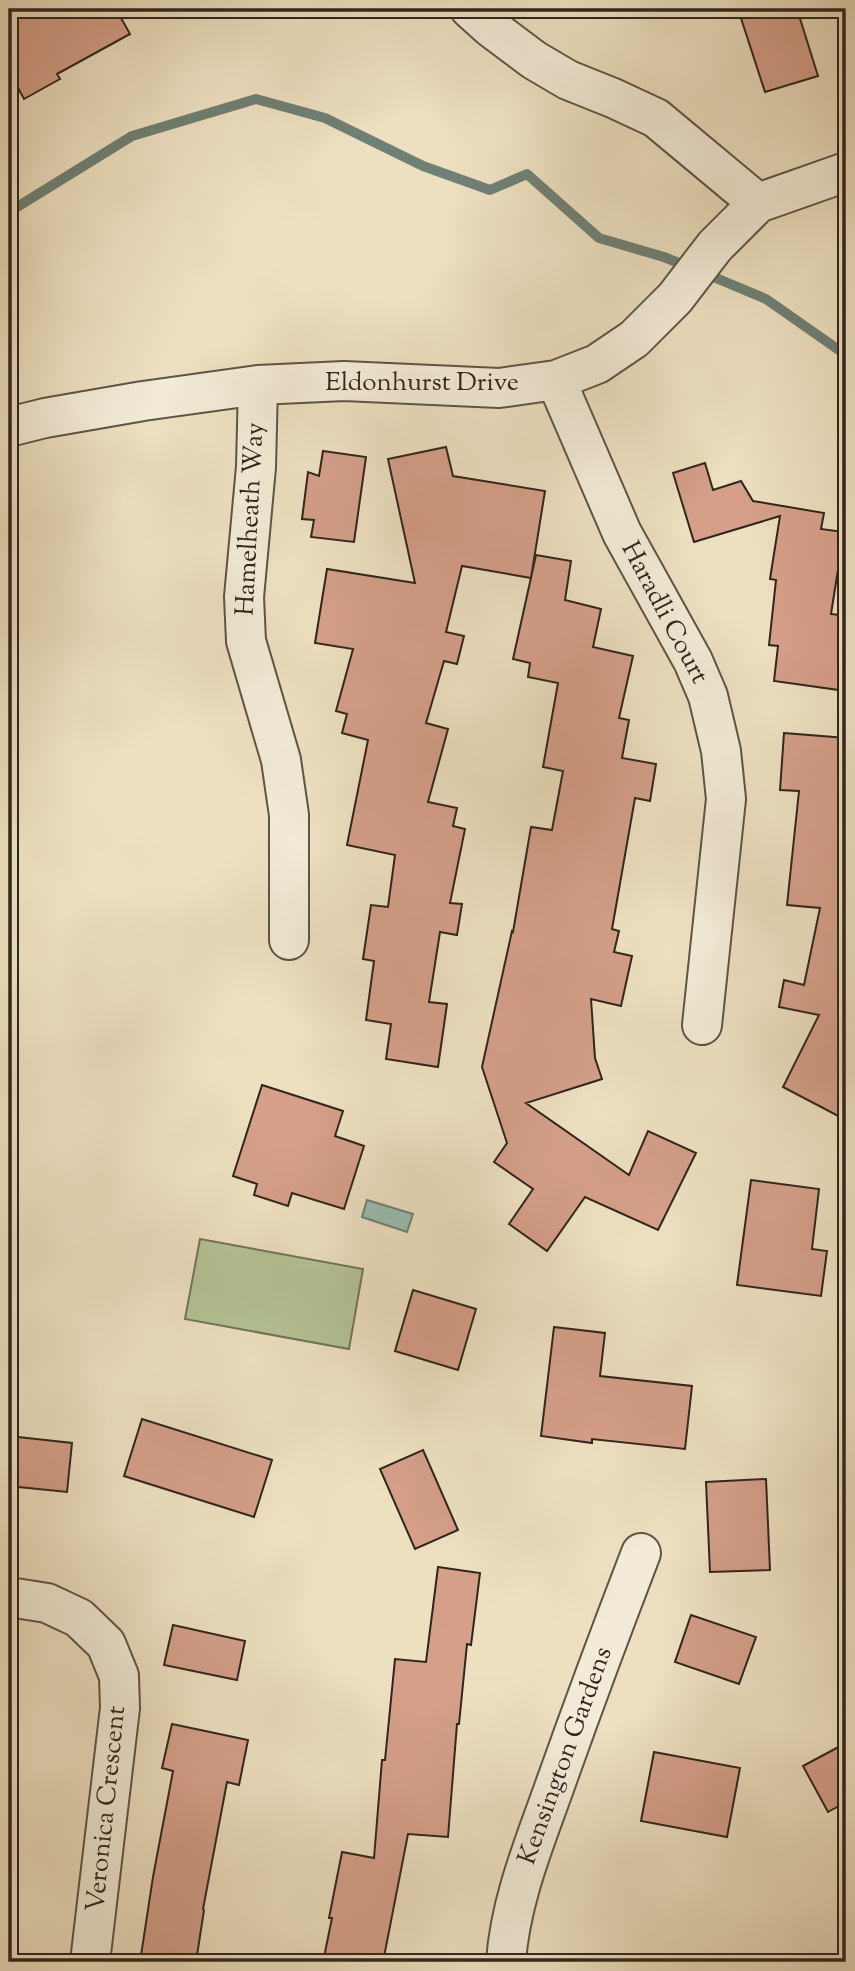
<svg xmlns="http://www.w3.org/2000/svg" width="855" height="1971" font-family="'Sorts Mill Goudy',serif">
<rect width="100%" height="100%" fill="#ede0c1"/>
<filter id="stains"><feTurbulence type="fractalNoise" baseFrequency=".00286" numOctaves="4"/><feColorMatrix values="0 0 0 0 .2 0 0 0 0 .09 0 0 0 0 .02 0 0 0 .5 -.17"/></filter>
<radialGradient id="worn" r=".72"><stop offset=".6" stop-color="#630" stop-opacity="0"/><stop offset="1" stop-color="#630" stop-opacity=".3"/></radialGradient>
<path fill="#b4c396" stroke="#727459" stroke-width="2" d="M 200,1239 L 363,1269 L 349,1349 L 185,1319 Z"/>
<path fill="#99bdb0" stroke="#6f8075" stroke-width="2" d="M 367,1200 L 413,1214 L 407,1232 L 362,1217 Z"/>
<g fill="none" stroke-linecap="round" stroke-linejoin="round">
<path stroke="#6f8075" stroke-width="10" d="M 9,212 L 132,136 L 256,99 L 325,118 L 423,166 L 490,190 L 527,174 L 599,238 L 664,257 L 689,267
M 704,273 L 766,299 L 846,355"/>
</g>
<path fill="#d59f8a" stroke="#30251c" stroke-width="2" d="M 9,9 L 116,9 L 130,34 L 57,74 L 60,79 L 24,99 L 9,71 Z
M 738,9 L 797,9 L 818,76 L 765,92 Z
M 446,447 L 453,476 L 545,491 L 531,578 L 462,566 L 446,632 L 464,636 L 457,664 L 444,661 L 426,723 L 448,729 L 428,802 L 457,808 L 453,826 L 465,829 L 450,903 L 462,904 L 457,935 L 440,932 L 429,1002 L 447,1004 L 438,1067 L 386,1059 L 391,1024 L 366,1020 L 374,961 L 363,959 L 371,905 L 388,907 L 395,855 L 347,845 L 368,740 L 342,733 L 347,714 L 336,711 L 353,649 L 315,643 L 327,569 L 415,583 L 388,459 Z
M 323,451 L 366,457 L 354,542 L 311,537 L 314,520 L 302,519 L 308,472 L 319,476 Z
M 705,463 L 713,490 L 741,481 L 753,501 L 824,513 L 821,529 L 844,532 L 831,614 L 846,616 L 846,691 L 774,681 L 778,646 L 769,645 L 776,580 L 770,579 L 780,516 L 694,542 L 673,473 Z
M 536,555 L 571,561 L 565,600 L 601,609 L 593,647 L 633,656 L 619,718 L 629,720 L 622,758 L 656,764 L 650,801 L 635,798 L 612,929 L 619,931 L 614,952 L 632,956 L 621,1006 L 591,999 L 595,1058 L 602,1079 L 526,1103 L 629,1175 L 648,1131 L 696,1153 L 658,1230 L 585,1197 L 547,1251 L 509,1224 L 533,1189 L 494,1162 L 507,1143 L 482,1067 L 512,931 L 513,932 L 531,827 L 552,830 L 563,771 L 543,767 L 558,683 L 528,677 L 530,663 L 513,659 Z
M 784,733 L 846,738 L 846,1120 L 783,1087 L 819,1015 L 779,1007 L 784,980 L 804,985 L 820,908 L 787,905 L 799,791 L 780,790 Z
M 262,1085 L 343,1111 L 335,1136 L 364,1146 L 344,1209 L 292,1193 L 288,1206 L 254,1195 L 257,1184 L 233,1176 Z
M 751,1180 L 819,1189 L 812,1249 L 827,1251 L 821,1296 L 737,1285 Z
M 413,1290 L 476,1309 L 458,1370 L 395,1351 Z
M 554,1327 L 605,1333 L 600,1376 L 692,1386 L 685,1449 L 592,1439 L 592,1443 L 541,1436 Z
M 142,1419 L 272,1460 L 254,1517 L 124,1476 Z
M 9,1436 L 72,1443 L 67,1492 L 9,1486 Z
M 423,1450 L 458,1530 L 415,1549 L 380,1469 Z
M 766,1479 L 770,1570 L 710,1572 L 706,1482 Z
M 438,1567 L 480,1573 L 471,1645 L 467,1644 L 459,1724 L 457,1724 L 448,1837 L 408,1834 L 383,1962 L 323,1962 L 332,1918 L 329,1918 L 342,1852 L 374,1858 L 382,1760 L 385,1760 L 395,1659 L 426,1662 Z
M 691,1615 L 756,1637 L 739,1684 L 675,1662 Z
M 173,1625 L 245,1641 L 237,1680 L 164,1665 Z
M 172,1724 L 248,1740 L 239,1785 L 227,1782 L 203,1909 L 204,1910 L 196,1962 L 140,1962 L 153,1877 L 173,1771 L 162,1768 Z
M 846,1743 L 846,1802 L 828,1812 L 803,1766 Z
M 654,1752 L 740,1768 L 727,1837 L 641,1821 Z"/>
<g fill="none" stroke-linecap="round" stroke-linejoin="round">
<defs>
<path id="minor" d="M 470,9 L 490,27 L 534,60 L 568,80 L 613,98 L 656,118 L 758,203
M 556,380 L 622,533 L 693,661 L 708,696 L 721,751 L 726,799 L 702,1025
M 258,385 L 256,467 L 244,597 L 246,641 L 281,760 L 289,815 L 289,940
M 9,427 L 45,418 L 143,401 L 258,385 L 344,381 L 499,388 L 556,380 L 597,364 L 634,339 L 675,298 L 715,246 L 758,203 L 846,172
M 9,1597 L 47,1603 L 79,1618 L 106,1644 L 119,1676 L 120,1708 L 90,1962
M 506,1962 C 510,1902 534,1844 554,1788 C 582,1709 611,1631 641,1553"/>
</defs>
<use href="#minor" stroke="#5f5445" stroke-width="42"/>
<use href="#minor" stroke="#f3ebd7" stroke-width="38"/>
</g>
<g text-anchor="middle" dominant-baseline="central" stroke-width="7" stroke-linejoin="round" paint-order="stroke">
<g font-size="26" fill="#30251c" stroke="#f3ebd7">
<text x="422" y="383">Eldonhurst Drive</text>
<text transform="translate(251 519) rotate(-87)">Hamelheath Way</text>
<text transform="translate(664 613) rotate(62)">Haradli Court</text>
<text transform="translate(566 1756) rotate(-70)">Kensington Gardens</text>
<text transform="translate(107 1809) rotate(-84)">Veronica Crescent</text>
</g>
</g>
<rect width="855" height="1971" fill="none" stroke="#ede0c1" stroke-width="35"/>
<rect x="10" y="10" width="834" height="1950" fill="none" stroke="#30251c" stroke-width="3.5"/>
<rect x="18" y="18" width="820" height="1936" fill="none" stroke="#30251c" stroke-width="2"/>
<rect width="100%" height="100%" filter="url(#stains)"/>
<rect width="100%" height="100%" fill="url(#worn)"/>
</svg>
